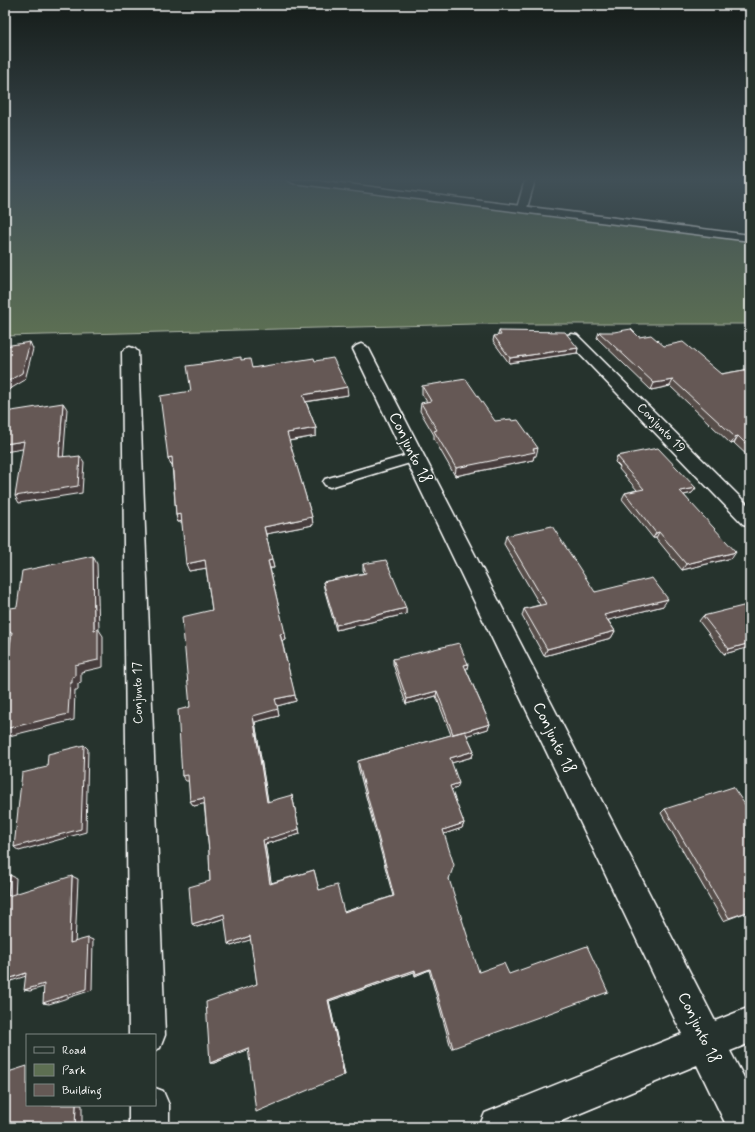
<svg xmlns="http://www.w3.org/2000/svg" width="755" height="1132" font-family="Mynerve,sans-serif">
<rect width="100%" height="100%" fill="#26332d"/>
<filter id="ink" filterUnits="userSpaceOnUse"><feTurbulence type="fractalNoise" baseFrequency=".025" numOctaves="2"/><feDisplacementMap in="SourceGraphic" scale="8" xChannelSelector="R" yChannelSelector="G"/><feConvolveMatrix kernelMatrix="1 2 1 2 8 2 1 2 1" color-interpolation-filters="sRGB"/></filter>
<g filter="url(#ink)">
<path fill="#5d6f52" stroke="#aeb7a8" d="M 5,180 L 319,180 L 750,239 L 750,324 L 475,324 L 5,336 Z"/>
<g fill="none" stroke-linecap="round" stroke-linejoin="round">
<defs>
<path id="lane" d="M 415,453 L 420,454 L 422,457 L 420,460 L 330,487 L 325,485 L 323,482 L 325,479 Z"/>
<path id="street" d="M 525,180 L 535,180 L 527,208 L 522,211 L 517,208 Z
M 572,334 L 577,335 L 750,507 L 750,526 L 743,524 L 567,341 L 565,338 L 567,335 Z
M 361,344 L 366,346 L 369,349 L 715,1021 L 750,1007 L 750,1043 L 730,1051 L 750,1089 L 750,1127 L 727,1127 L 697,1065 L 547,1127 L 479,1127 L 485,1113 L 682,1034 L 353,349 L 356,346 Z
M 130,347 L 135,349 L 138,352 L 165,1035 L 160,1048 L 155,1050 L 155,1035 L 129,1035 L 122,352 L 125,349 Z
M 155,1088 L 163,1091 L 169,1105 L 169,1127 L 129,1127 L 129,1105 L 155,1105 Z"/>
<path id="secondary" d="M 288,180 L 317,180 L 750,235 L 750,241 L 293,183 Z"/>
</defs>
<use href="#lane" stroke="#fff" stroke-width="3"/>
<use href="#street" stroke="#fff" stroke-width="3"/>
<use href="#secondary" stroke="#fff" stroke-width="3"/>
<use href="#lane" fill="#26332d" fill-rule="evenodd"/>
<use href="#street" fill="#26332d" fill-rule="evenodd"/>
<use href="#secondary" fill="#26332d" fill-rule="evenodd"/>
</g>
<path fill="#574d49" stroke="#fff" d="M 499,331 L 578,348 L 577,353 L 509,363 L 493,341 L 494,336 L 498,335 Z
M 599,332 L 639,337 L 664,346 L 721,374 L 750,369 L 750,458 L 734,443 L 731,444 L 670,386 L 651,390 L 597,338 Z
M 241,360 L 252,368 L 315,361 L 348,395 L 306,402 L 316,428 L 316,436 L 289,441 L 312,517 L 313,525 L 266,534 L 274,568 L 270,568 L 286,640 L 282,641 L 296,701 L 277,706 L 279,716 L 255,722 L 268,802 L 293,800 L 300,834 L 265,844 L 271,883 L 314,870 L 319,890 L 344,912 L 393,896 L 358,767 L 358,761 L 451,735 L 436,696 L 406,704 L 393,664 L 393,659 L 467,669 L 466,669 L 490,724 L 488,729 L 467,735 L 474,751 L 472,757 L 451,763 L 457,788 L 451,790 L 464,823 L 462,828 L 444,834 L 449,879 L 453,1048 L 451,1048 L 429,970 L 415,976 L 414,972 L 329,1001 L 345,1075 L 344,1075 L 249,1049 L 214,1063 L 210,1063 L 257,984 L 251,939 L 231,946 L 225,918 L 197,927 L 210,881 L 209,851 L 204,803 L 194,806 L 190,801 L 189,781 L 186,781 L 182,776 L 190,707 L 212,610 L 206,568 L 189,571 L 182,522 L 178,522 L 176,515 L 172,465 L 171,465 L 168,458 L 191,391 Z
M 422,386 L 495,421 L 536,456 L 534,456 L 533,460 L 455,476 L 434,439 L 434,435 L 420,411 L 421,403 L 427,402 L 422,394 Z
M 617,456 L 696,488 L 692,493 L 684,495 L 732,558 L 682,570 L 656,538 L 653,538 L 622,499 L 625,493 L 637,490 L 619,469 L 620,467 L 615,462 Z
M 506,536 L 595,592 L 663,606 L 608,620 L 615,631 L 611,638 L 544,656 L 522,616 L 524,609 L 540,605 L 504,544 Z
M 363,564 L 406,608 L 406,614 L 336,630 L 324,588 L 323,582 L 364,573 L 363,570 Z
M 750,609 L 750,647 L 724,654 L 699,621 L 703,616 Z
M 665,809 L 750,911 L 723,921 L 661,813 Z"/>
<path fill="#473e3c" stroke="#fff" d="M 30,342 L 33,349 L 25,380 L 5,392 L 5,383 Z
M 578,348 L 577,353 L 509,363 L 510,358 Z
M 673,380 L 670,386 L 651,390 L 654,383 Z
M 347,387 L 348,395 L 304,402 L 303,395 Z
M 63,403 L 67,409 L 63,463 L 59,457 Z
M 316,428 L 316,436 L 288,441 L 287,433 Z
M 738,436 L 734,443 L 731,444 L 735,437 Z
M 24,441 L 28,448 L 5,452 L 5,444 Z
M 538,448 L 536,456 L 534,456 L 533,460 L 455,476 L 456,468 Z
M 80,456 L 84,462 L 82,493 L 19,503 L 15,496 Z
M 172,457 L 174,465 L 171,465 L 168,458 Z
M 696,488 L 692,493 L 676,497 L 680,491 Z
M 181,514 L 183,521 L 178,522 L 176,515 Z
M 312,517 L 313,525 L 266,534 L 264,527 Z
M 659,532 L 656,538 L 653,538 L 656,533 Z
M 736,552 L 732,558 L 682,570 L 686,564 Z
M 93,556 L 97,564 L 99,630 L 103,636 L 103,667 L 81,672 L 81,683 L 78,684 L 78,690 L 75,690 L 74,720 L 5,737 L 5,729 L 70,683 L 75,665 L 94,630 Z
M 205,560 L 207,568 L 189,571 L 186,564 Z
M 272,560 L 274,568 L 270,568 L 268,561 Z
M 668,599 L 663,606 L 601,622 L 604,615 Z
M 406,608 L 406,614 L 336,630 L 336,625 Z
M 615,631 L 611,638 L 544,656 L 547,649 Z
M 12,632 L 19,639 L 5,642 L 5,633 Z
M 285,633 L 286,640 L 282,641 L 280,634 Z
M 750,643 L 750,647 L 724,654 L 729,649 Z
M 468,664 L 467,669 L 463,670 L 464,665 Z
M 437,691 L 436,696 L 406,704 L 407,699 Z
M 295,695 L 296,701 L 277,706 L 279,716 L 255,722 L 269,807 L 267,802 L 253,716 L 275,699 Z
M 490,724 L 488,729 L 452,740 L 454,735 Z
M 84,745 L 88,749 L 86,832 L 19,851 L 14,847 Z
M 474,751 L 472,757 L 448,764 L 450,758 Z
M 459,783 L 457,788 L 448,791 L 450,786 Z
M 292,795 L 293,800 L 300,834 L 265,844 L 272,887 L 270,884 L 263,840 Z
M 204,798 L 207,803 L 194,806 L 190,801 Z
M 464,823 L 462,828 L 441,835 L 443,830 Z
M 10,875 L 16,878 L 15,898 L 8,896 Z
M 72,876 L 78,879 L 75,945 L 70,943 Z
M 224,914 L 228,917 L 197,927 L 192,924 Z
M 250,936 L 253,939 L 231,946 L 228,944 Z
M 88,938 L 93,940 L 92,990 L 49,1004 L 43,1003 Z
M 430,969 L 429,970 L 415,976 L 416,974 Z
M 415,970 L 414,972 L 329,1001 L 345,1075 L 344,1075 L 328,1000 Z
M 26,973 L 32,974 L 5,983 L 5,980 Z
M 44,984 L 50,985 L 30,991 L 24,990 Z
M 248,1048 L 252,1048 L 214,1063 L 210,1063 Z
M 5,1062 L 10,1062 L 9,1074 L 5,1074 Z
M 76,1105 L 82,1105 L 82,1127 L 75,1127 Z"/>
<path fill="#655955" stroke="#fff" d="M 631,329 L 639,337 L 651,335 L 664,346 L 683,342 L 721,374 L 750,369 L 750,448 L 738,436 L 735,437 L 673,380 L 654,383 L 599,332 L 614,332 Z
M 499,331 L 565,332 L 578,348 L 510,358 L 494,336 L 501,335 Z
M 30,342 L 22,373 L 5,383 L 5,346 Z
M 241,357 L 241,360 L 250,359 L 252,368 L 314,358 L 315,361 L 333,358 L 347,387 L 303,395 L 316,428 L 287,433 L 312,517 L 264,527 L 272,560 L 268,561 L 285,633 L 280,634 L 295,695 L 275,699 L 278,709 L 253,716 L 267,802 L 292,795 L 299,829 L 263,840 L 270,884 L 314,870 L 319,890 L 337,885 L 344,912 L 394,896 L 358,761 L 465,731 L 474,751 L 450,758 L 459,783 L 450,786 L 464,823 L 443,830 L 454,865 L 449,879 L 479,972 L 504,963 L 509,974 L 587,946 L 608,992 L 453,1048 L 430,969 L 416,974 L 415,970 L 348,993 L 328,1000 L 344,1075 L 256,1112 L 248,1048 L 210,1063 L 206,1002 L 257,984 L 250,936 L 228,944 L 224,914 L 192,924 L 189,887 L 210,881 L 209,851 L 204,798 L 190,801 L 188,775 L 182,776 L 178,710 L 190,707 L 182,617 L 212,610 L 205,560 L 186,564 L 181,514 L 176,515 L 172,457 L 168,458 L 160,396 L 191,391 L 187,366 L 202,364 L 201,363 Z
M 466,379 L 495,421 L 511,419 L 512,421 L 518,420 L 538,448 L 533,449 L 535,452 L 456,468 L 434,431 L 437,430 L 421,403 L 431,401 L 422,386 Z
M 63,403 L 59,457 L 71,456 L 71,457 L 80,456 L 78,486 L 15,496 L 24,441 L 5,444 L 5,412 Z
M 658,448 L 696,488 L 680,491 L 736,552 L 686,564 L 659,532 L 656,533 L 625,493 L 644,489 L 621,463 L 623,463 L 617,456 Z
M 552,526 L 595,592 L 652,578 L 668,599 L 604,615 L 615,631 L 547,649 L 524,609 L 546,604 L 506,536 Z
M 93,556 L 94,630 L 98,629 L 98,660 L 75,665 L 75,676 L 72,677 L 72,683 L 70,683 L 68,714 L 5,729 L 5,680 L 12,632 L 5,633 L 5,609 L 17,607 L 22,571 Z
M 386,560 L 406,608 L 336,625 L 323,582 L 366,573 L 363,564 Z
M 747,605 L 750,609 L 750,643 L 729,649 L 703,616 Z
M 459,643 L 468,664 L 464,665 L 490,724 L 466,731 L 465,731 L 453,734 L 437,691 L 407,699 L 393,659 Z
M 84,745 L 81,829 L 14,847 L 22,773 L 47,767 L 48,754 Z
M 733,787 L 750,812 L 750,911 L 729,918 L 665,809 Z
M 10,875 L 8,896 L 72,876 L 70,943 L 88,938 L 86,989 L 43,1003 L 44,984 L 24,990 L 26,973 L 5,980 L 5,877 Z
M 27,1066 L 27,1105 L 76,1105 L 75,1127 L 5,1127 L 5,1073 Z"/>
</g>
<linearGradient id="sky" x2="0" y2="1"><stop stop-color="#151c19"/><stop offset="0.53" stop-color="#415057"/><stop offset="1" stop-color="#415057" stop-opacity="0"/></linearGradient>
<rect width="755" height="338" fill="url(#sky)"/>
<g text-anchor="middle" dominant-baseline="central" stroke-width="3" stroke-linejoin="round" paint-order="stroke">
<g font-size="13" fill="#fff" stroke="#26332d">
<text transform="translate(661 428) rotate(46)">Conjunto 19</text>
<text transform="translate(138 693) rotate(-91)">Conjunto 17</text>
</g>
<g font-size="16" fill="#fff" stroke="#26332d">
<text transform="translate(410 448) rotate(64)">Conjunto 18</text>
<text transform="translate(554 738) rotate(64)">Conjunto 18</text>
<text transform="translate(699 1028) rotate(64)">Conjunto 18</text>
</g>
</g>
<rect width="755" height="1132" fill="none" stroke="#26332d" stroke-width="20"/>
<rect x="10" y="10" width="735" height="1112" fill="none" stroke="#fff" stroke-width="1.5" filter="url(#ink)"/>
<rect x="26" y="1034" width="130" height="72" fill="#26332d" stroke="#7d8581"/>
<rect x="34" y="1047" width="20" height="6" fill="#26332d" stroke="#7d8581"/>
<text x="62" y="1054" font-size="12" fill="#ffffff">Road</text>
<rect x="34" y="1064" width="20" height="12" fill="#5d6f52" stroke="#7d8581"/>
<text x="62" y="1074" font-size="12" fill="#ffffff">Park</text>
<rect x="34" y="1084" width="20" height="12" fill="#655955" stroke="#7d8581"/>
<text x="62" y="1094" font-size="12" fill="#ffffff">Building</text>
</svg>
